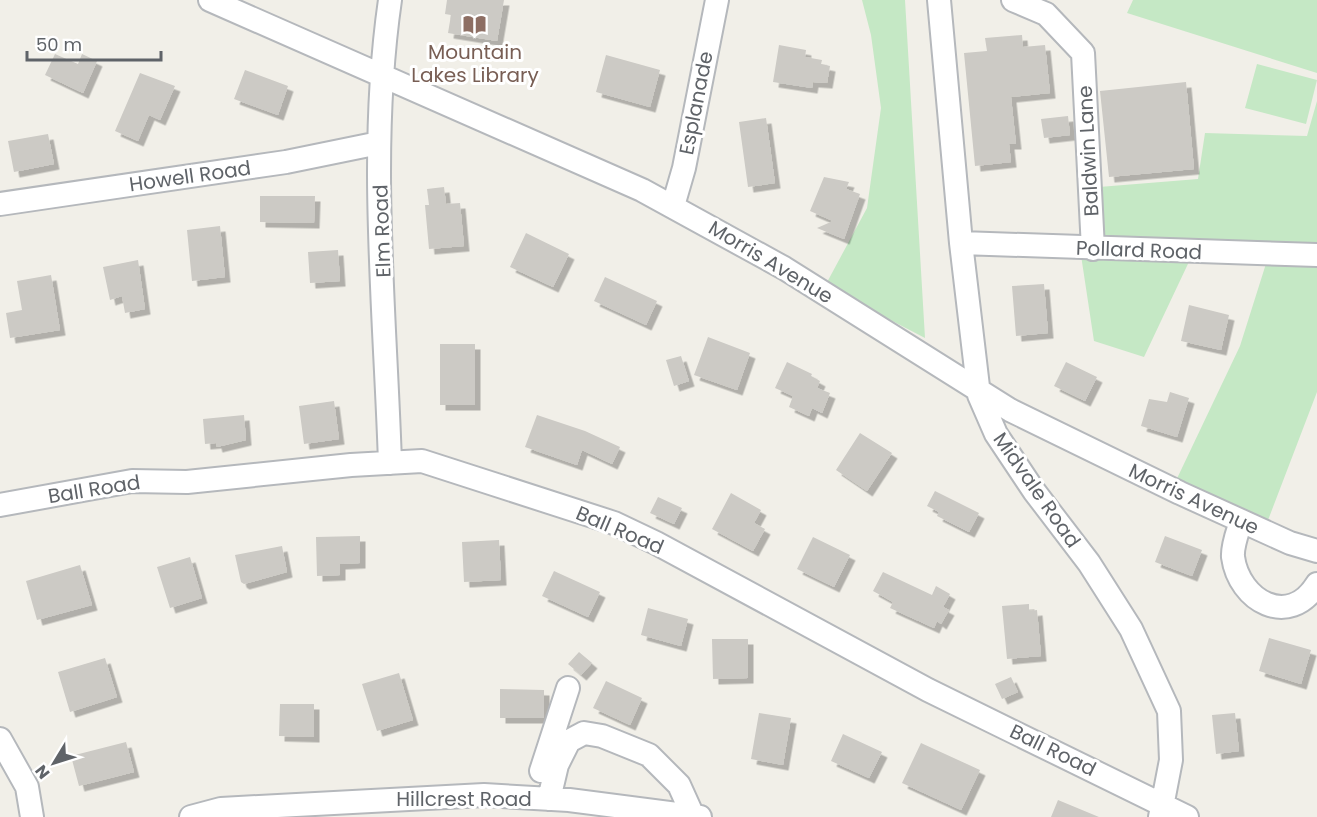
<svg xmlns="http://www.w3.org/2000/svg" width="1317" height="817" font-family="Poppins,sans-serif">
<defs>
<filter id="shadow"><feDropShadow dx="5.5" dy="5.5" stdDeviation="0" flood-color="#0004"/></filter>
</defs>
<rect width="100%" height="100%" fill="#f1efe8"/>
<path fill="#c5e8c5" d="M 862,0 L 905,0 L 925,338 L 825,286 L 867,208 L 881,108 L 871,35 Z
M 1133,0 L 1317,0 L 1317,73 L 1127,13 Z
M 1257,64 L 1317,80 L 1306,124 L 1245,108 Z
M 1317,101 L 1317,392 L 1265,528 L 1172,489 L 1240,346 L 1270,251 L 1195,249 L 1144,357 L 1094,341 L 1079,242 L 1099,187 L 1198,179 L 1205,133 L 1307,136 Z"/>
<path fill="#cccac5" filter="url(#shadow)" d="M 447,0 L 504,0 L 497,41 L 448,33 L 451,15 L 445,14 Z
M 1022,35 L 1023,47 L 1045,45 L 1050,93 L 1011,97 L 1016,144 L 1009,144 L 1011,162 L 975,166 L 964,53 L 987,51 L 985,38 Z
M 779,45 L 806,50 L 805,57 L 822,60 L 821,64 L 830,66 L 827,83 L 813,82 L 812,88 L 773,82 Z
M 55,54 L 78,64 L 82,54 L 97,61 L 83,93 L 45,75 Z
M 606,55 L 660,70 L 650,107 L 596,92 Z
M 245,70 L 288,86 L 278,115 L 234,99 Z
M 140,73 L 175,86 L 160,120 L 149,115 L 138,141 L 115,131 Z
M 1186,82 L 1194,169 L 1109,177 L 1100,91 Z
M 1068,116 L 1070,135 L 1044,138 L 1041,119 Z
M 766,118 L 775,183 L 748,187 L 739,122 Z
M 48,134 L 54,164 L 14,172 L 8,141 Z
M 824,177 L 849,182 L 846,189 L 860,194 L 844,239 L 817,228 L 833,221 L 810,211 Z
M 444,187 L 446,204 L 460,203 L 464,246 L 429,249 L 425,205 L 429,205 L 427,189 Z
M 260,196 L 315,196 L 314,223 L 260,222 Z
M 220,226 L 225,277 L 192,281 L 187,230 Z
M 526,233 L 569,254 L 553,287 L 510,267 Z
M 338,250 L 340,281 L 310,283 L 308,252 Z
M 138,260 L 145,309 L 125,313 L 122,296 L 110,300 L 103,267 Z
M 51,275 L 60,330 L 10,338 L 6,313 L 22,310 L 17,281 Z
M 605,277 L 657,301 L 646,325 L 594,301 Z
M 1044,284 L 1048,333 L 1016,336 L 1012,286 Z
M 1189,305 L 1229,315 L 1221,350 L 1181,341 Z
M 708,337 L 750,353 L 737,390 L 694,375 Z
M 440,344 L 475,344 L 475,405 L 440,405 Z
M 681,356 L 689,381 L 674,386 L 666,360 Z
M 787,362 L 812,374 L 811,376 L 820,381 L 817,388 L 830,393 L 822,413 L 812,408 L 809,416 L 789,407 L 793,396 L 775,388 Z
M 1066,362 L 1097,377 L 1085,401 L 1054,386 Z
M 1170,392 L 1189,398 L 1177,437 L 1141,426 L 1149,399 L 1167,402 Z
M 334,401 L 339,439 L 304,444 L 299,406 Z
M 244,415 L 246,440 L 217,447 L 216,443 L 205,444 L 203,419 Z
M 537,415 L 585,431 L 620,447 L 612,464 L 582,450 L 577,465 L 525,447 Z
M 860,433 L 892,453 L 867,491 L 836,470 Z
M 935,491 L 979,513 L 969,532 L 937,516 L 939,512 L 927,506 Z
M 731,493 L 761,510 L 754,523 L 765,529 L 753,551 L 712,529 Z
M 658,497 L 682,508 L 674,524 L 650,513 Z
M 360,536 L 360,563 L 340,564 L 340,575 L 317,576 L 316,537 Z
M 1165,536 L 1202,550 L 1192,576 L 1155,562 Z
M 813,537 L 850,555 L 834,587 L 797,569 Z
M 499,540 L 501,580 L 464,582 L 462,542 Z
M 282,546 L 287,572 L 244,584 L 241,582 L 235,555 Z
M 190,557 L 202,598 L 170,608 L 157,567 Z
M 80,565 L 92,605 L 37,620 L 26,581 Z
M 554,571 L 600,592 L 588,617 L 542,596 Z
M 883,572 L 932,595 L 936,586 L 950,594 L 943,607 L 949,610 L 941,624 L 937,621 L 934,628 L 890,608 L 893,602 L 873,591 Z
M 1029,604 L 1029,611 L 1037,610 L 1041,656 L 1007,659 L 1002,606 Z
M 648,608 L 688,619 L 681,646 L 641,635 Z
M 1269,638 L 1311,650 L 1301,684 L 1259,671 Z
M 712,639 L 748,639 L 748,678 L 713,679 Z
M 579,652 L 592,663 L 581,675 L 568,664 Z
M 105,658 L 117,697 L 70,712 L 58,672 Z
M 399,673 L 413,720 L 377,731 L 362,684 Z
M 1011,677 L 1018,692 L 1002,699 L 995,684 Z
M 606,681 L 642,698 L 630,725 L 593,708 Z
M 500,689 L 544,690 L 544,718 L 500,718 Z
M 280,704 L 314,704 L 314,737 L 279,736 Z
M 759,713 L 791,718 L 783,765 L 751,759 Z
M 1235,713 L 1239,751 L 1216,754 L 1212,715 Z
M 843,734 L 882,752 L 869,778 L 831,761 Z
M 126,742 L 134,772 L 79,786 L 71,756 Z
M 921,743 L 980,770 L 961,810 L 902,783 Z
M 1058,800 L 1099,817 L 1051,817 Z"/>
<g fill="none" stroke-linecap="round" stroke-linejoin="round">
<defs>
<path id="minor" d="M 210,0 L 642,190 L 784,268 L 1010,410 L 1180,493 L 1290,543 L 1317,551
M 390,0 C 368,151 385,310 390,463
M 939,0 L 961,243 L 979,395 L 996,434 L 1034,491 L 1089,563 L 1131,629 L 1169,711 L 1171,760 L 1160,817
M 1013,0 L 1046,14 L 1083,53 L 1093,249
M 0,204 L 286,162 L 379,143
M 673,206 L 684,168 L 717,0
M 961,243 L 1317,255
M 0,505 L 132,481 L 187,482 L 351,465 L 422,461 L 614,523 L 656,543 L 928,690 L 1187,817
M 1241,521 C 1238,531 1232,546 1233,557 C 1239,601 1289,629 1317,584
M 0,739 L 27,787 L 32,817
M 541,771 L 568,688
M 549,799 L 557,765 L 569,741 L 584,733 L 602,736 L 649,755 L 679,785 L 693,816
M 191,817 L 221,809 L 484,795 L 569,800 L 700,817"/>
</defs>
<use href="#minor" stroke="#b5b8bc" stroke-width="26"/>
<use href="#minor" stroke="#fff" stroke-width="22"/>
</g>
<defs>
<symbol id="library-bare" viewBox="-9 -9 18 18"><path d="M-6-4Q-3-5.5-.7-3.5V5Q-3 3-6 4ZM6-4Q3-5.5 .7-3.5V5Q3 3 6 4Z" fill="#8d6e63" stroke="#fff" stroke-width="2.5" paint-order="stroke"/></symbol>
</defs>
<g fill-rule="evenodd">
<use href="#library-bare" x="458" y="8" width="33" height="33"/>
</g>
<g text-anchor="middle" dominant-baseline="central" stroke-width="6" stroke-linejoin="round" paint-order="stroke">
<g font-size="20" fill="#785e54" stroke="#fff">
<text x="475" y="52">Mountain<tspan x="475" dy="23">Lakes Library</tspan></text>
</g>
<g font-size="20" fill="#5f6368" stroke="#fff">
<text transform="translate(696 103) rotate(-79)">Esplanade</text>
<text transform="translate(1088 151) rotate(-93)">Baldwin Lane</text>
<text transform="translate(190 176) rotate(-8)">Howell Road</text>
<text transform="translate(382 231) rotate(-92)">Elm Road</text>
<text transform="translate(1139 250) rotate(2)">Pollard Road</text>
<text transform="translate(771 262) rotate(31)">Morris Avenue</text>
<text transform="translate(94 489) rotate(-9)">Ball Road</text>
<text transform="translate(1037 490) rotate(55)">Midvale Road</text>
<text transform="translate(1194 499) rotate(25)">Morris Avenue</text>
<text transform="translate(620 530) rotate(23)">Ball Road</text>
<text transform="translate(1053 750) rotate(26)">Ball Road</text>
<text x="464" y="799">Hillcrest Road</text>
</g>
</g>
<g transform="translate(54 763) rotate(232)" stroke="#ffffff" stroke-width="4.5" paint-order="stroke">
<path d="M0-4.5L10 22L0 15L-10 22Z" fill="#5f6368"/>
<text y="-9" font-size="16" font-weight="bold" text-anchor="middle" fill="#5f6368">N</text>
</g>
<path d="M27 51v9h134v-9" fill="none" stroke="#5f6368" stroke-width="3"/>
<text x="36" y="51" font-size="18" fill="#5f6368" stroke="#ffffff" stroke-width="4.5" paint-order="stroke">50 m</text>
</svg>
